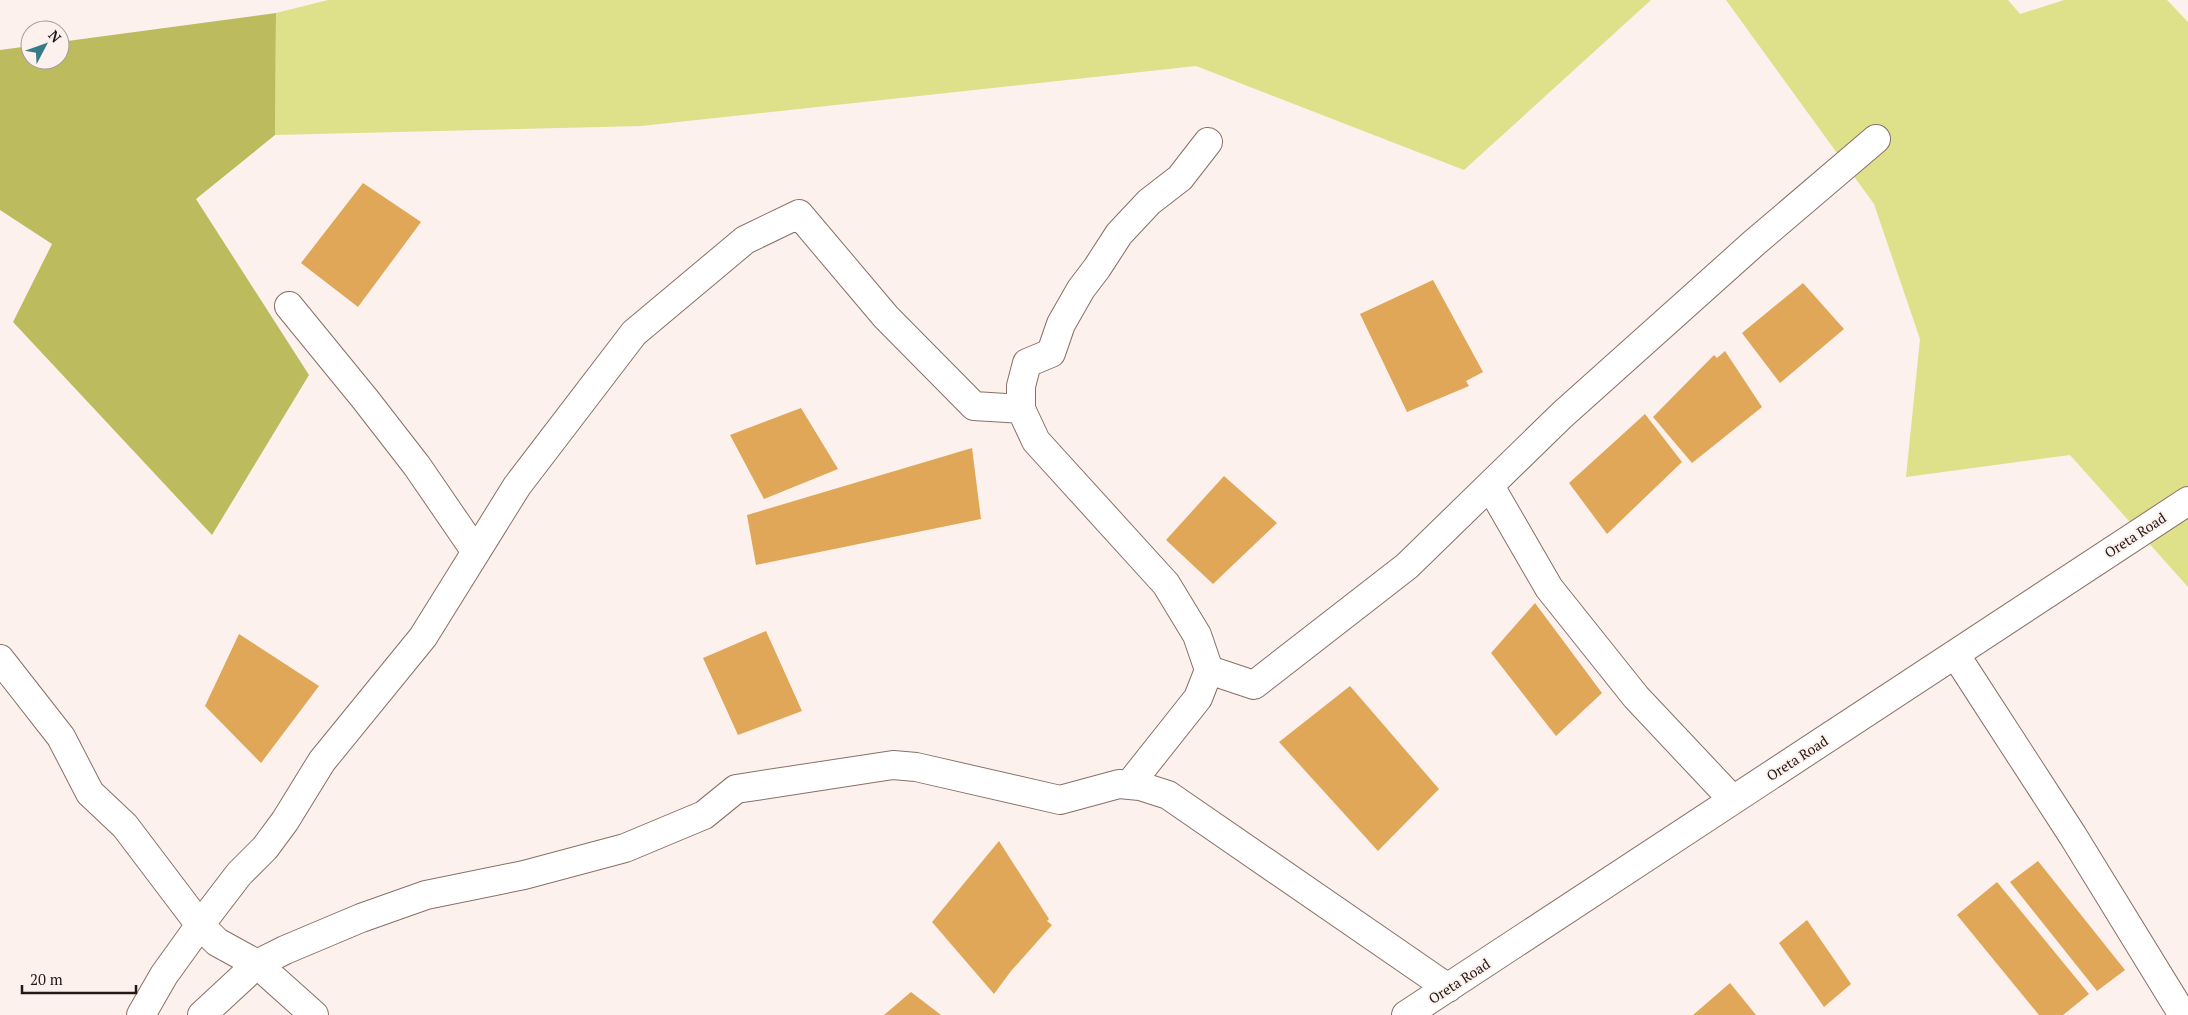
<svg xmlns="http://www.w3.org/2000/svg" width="2188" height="1015" font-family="'PT Serif',serif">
<rect width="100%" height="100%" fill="#fcf1ed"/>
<path fill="#dfe08a" d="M 328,0 L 1651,0 L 1464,170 L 1196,66 L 641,126 L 275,135 L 276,13 Z
M 1726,0 L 2008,0 L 2020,14 L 2064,0 L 2167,0 L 2188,22 L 2188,587 L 2070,455 L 1906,477 L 1920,339 L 1874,204 Z"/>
<path fill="#bcbc5e" d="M 276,13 L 275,135 L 196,199 L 309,375 L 212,535 L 13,322 L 52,244 L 0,210 L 0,50 L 30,46 L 30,60 L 60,60 L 60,42 Z"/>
<path fill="#dfa757" d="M 363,183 L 421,222 L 358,307 L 301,263 Z
M 1433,280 L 1483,372 L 1466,381 L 1469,386 L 1407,412 L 1360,314 Z
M 1803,283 L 1844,329 L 1780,383 L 1742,333 Z
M 1725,351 L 1762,407 L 1692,463 L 1653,417 L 1714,355 L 1717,358 Z
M 801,408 L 838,469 L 764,499 L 730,435 Z
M 1645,414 L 1682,462 L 1607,534 L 1569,483 Z
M 972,448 L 981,519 L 756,565 L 747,515 Z
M 1224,476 L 1277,523 L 1213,584 L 1166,540 Z
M 1535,603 L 1602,693 L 1556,736 L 1491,653 Z
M 766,631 L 802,711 L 738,735 L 703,658 Z
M 239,634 L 319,686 L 261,763 L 205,706 Z
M 1350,686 L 1439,789 L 1378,851 L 1279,742 Z
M 999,841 L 1049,919 L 1047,921 L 1052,925 L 1011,971 L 994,994 L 932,922 Z
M 2038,861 L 2125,970 L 2097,991 L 2010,882 Z
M 1997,882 L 2089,994 L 2063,1015 L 2039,1015 L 1957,915 Z
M 1807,920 L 1851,984 L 1824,1007 L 1779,943 Z
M 1730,983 L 1756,1015 L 1693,1015 Z
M 911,992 L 941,1015 L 884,1015 Z"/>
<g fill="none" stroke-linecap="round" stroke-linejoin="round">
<defs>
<path id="minor" d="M 289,306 L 365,399 L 417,466 L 476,552
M 1490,486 L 1549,588 L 1636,697 L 1733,800
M 1955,654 L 2073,836 L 2183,1015
M 0,659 L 61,737 L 90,793 L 125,826 L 200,925 L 217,942 L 257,964 L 314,1015
M 1209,670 L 1254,685 L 1407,566 L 1562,415 L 1754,243 L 1876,139
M 1129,785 L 1198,698 L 1209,670 L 1197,635 L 1166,584 L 1036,441 L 1021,409 L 1021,386 L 1027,363 L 1051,353 L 1061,324 L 1081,289 L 1097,268 L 1119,234 L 1149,202 L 1180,178 L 1208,142
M 141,1015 L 164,975 L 200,925 L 239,874 L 265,848 L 285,821 L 322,761 L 423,637 L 517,486 L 634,333 L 745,240 L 799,214 L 886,317 L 974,406 L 1021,409
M 202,1015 L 257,964 L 285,950 L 361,918 L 426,895 L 524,875 L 625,848 L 704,815 L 736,789 L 893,765 L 916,767 L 1060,800 L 1119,784 L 1140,786 L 1168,795 L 1448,988
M 1406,1015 L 2188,501"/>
</defs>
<use href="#minor" stroke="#887067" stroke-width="30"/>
<use href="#minor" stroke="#fff" stroke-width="28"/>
</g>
<g text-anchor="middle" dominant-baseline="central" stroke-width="4" stroke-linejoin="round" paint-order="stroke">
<g font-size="14" fill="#231916" stroke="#fcf1ed">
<text transform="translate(2135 535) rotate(-33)">Oreta Road</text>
<text transform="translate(1797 758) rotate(-33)">Oreta Road</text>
<text transform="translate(1459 981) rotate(-33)">Oreta Road</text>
</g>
</g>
<g transform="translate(45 45) rotate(49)"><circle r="24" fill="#fcf1ed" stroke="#a59b97"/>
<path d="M0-4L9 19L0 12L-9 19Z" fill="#367b89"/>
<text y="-8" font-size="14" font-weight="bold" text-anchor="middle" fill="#231916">N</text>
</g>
<path d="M22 985v8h114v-8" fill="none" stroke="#231916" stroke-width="2.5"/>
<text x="30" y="985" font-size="15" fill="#231916" stroke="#fcf1ed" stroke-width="4" paint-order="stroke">20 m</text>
</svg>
